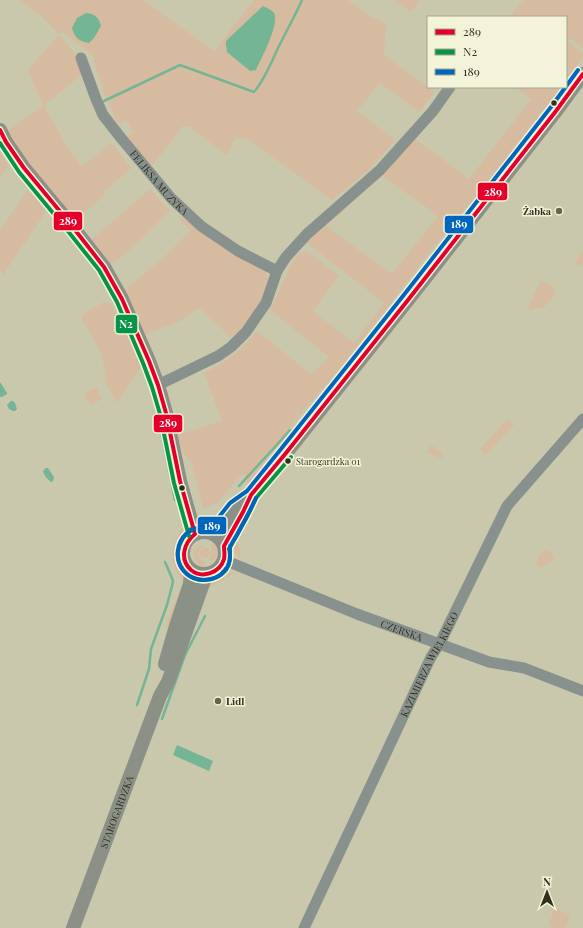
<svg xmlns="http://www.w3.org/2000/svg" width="583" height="928" font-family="'Playfair Display',serif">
<rect width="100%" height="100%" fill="#c9c8ac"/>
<path fill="#d7bba1" d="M 20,0 L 143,0 L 214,51 L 254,0 L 348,0 L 365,13 L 386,24 L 384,55 L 435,92 L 419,112 L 380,83 L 357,111 L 395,140 L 371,168 L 332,200 L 249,140 L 236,137 L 227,155 L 190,127 L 183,126 L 151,167 L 127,137 L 133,132 L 129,126 L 130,125 L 126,120 L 119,124 L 114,116 L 104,93 L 92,55 L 63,32 L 59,34 L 75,54 L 82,74 L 44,106 L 71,153 L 82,166 L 112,143 L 131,168 L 103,192 L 105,195 L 75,220 L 22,156 L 7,131 L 43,106 L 28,70 L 59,34 L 39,14 Z
M 394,0 L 420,0 L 411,12 Z
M 523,0 L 583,0 L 583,48 L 570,38 L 568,41 L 583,53 L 583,57 L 566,80 L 566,17 L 510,17 Z
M 516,87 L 561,87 L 482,189 L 444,234 L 341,367 L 302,412 L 248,484 L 243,473 L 217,503 L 203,508 L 191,462 L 182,451 L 177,435 L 222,421 L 204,373 L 222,363 L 240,350 L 257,331 L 311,374 L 329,357 L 270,310 L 292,263 L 300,252 L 308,252 L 311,254 L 339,276 L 313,311 L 354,343 L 384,303 L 307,243 L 308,238 L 347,204 L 350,205 L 326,226 L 392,274 L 438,216 L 380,174 L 414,138 L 469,179 L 531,99 Z
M 0,151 L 8,166 L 0,178 Z
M 150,189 L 170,211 L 142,239 L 110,266 L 91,240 Z
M 28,190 L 47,210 L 3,275 L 0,270 L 0,230 Z
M 181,217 L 212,238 L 265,270 L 268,280 L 260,302 L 245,327 L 231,337 L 199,308 L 178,322 L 144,335 L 123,291 L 161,260 L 191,230 L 178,218 Z
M 583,251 L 583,264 L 574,266 L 578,257 Z
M 541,281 L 553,286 L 555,295 L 544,307 L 527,310 Z
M 104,302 L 111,304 L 142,365 L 117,403 L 107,385 L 102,355 L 82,319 L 84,313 Z
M 96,387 L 102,399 L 90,405 L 84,394 Z
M 507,419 L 514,425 L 486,455 L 480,449 Z
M 430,444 L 443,454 L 443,459 L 427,453 Z
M 185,526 C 186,536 176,542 176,553 C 175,563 182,571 184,581 C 172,570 169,554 176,539 C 179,534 181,529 185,526 Z
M 235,536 L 241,552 L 240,558 C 233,552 232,544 235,536 Z
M 214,543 C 218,549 219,555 213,560 L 208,561 C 211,556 213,553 211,547 Z
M 202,545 L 204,546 C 195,552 197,557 205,562 L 203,567 C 193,563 188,549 202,545 Z
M200 553a5 5 0 1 1 10 0a5 5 0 1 1-10 0Z
M 546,550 L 552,553 L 554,558 L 553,560 C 548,562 546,567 540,567 L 536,564 C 538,558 539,551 546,550 Z
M 234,572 L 230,576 L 208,588 C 208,587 210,582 211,581 C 216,576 227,573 234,572 Z
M 180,589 L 183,590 L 181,601 L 167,627 L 165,627 Z
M 555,908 L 570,915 L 565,928 L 552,928 L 549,923 Z"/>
<path fill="#73b595" d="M 263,6 C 267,8 272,10 274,13 C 280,24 261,59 256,70 L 250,71 L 227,52 L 226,44 L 226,41 Z
M 86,13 C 96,14 99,18 101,26 L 94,38 L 89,43 C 78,41 75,38 72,28 L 77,18 Z
M 0,382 L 7,393 L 7,394 L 2,397 L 0,397 Z
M 11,401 L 13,401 L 15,403 L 17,409 L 15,411 L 13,411 L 9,409 L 7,405 Z
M 46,468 L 48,468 L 54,477 L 53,481 L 51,482 C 47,479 44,475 43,471 Z
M 177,745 L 213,761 L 209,771 L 173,755 Z"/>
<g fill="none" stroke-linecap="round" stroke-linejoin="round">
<path stroke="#73b595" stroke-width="2.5" d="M 104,101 L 180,65 L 254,92 C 265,79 271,63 278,48 C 286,32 295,16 302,0
M 158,418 L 175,500
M 239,486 L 273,449 L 290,430
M 137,705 L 149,669 L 151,649 L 167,605 L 172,586 L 173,581 L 172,578 L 165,562
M 162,719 L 185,655 L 205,616"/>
<g stroke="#88918d" stroke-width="11">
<path id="s1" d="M 81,58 L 96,99 L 103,115 L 121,138 L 171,198 L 201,226 L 238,251 L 277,271"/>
<path d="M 158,385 L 218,356 L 231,347 L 246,332 L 266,303 L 277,271 L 286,257 L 307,234 L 380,170 L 433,111 L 450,87"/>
<path id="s2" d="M 224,560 L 357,614 L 489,662 L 524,668 L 583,691"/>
<path id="s3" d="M 304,928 L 431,657 L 440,643 L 507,506 L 583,419"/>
</g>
<g stroke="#8b9187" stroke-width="14">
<path d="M 0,130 L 6,142 L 24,168 L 68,221 L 104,267 L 122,299 L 149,361 L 158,385 L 166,413 L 180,481 L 195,534"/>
<circle cx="204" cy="553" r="21"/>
<path d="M 213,534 L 234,507 L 251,495 L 286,453 L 408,300 L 556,111 L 583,74"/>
<path d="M 224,546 L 243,512 L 251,495"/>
<path d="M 165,664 L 176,626 L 190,584 L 191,570"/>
<path id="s4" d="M 73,928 L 160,696 L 168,682 L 206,575"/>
</g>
<defs>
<path id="bus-1" d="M 0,130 L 6,142 L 24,168 L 68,221 L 104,267 L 122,299 L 149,361 L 158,385 L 166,413 L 180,481 L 195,534
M 195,534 C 184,543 179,559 191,570 C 202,579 220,573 224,559 C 225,555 224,550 224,546
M 224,546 L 243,512 L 251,495 L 286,453 L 408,300 L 556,111 L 583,74"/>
<path id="bus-2" d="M 0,143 L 19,172 L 63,225 L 99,270 L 117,302 L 143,363 L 152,387 L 160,414 L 174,483 L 189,536
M 191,529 C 177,541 172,561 187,574 C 198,584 217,581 226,570 C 231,562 230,554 230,546
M 229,549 L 248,515 L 256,498 L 291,457"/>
<path id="bus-3" d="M 256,498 C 251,509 245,520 239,531 C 237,536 232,542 230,547 C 229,550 230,553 230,556 C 230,561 228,567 225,570 C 220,577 212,580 203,580 C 167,578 169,523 211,527 L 230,503 L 247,491 L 281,449 L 403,296 L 551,107 L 578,70"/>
</defs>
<use href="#bus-1" stroke="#f3f3d9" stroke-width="7"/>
<use href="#bus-2" stroke="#f3f3d9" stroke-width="7"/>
<use href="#bus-3" stroke="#f3f3d9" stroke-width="7"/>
<use href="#bus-1" stroke="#e4002b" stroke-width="4"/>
<use href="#bus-2" stroke="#079449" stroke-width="4"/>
<use href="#bus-3" stroke="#0065bd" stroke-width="4"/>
</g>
<g fill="#31301c" stroke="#f3f3d9" stroke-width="1.5">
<circle cx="554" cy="103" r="3.5"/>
<circle cx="288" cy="461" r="3.5"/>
<circle cx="182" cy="488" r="3.5"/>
</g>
<g fill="#66654e" stroke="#f3f3d9" stroke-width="1.5">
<circle cx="559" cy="211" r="4"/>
<circle cx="218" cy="701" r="4"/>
</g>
<g text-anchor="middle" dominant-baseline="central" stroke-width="3" stroke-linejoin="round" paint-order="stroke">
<g font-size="9" fill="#31301c" stroke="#f3f3d9" text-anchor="start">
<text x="296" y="461">Starogardzka 01</text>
</g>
<g font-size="10" fill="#31301c" stroke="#f3f3d9">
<text stroke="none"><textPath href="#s1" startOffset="149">FELIKSA MUZYKA</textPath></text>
<text stroke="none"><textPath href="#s2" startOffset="191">CZERSKA</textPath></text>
<text stroke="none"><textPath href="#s3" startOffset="292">KAZIMIERZA WIELKIEGO</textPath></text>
<text stroke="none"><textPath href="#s4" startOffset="124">STAROGARDZKA</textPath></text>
</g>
<g font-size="10" font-weight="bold" fill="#31301c" stroke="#f3f3d9" text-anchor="end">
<text x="551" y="211">Żabka</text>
<text x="226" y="701" text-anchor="start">Lidl</text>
</g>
</g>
<g stroke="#f3f3d9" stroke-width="1.5">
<rect x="477" y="182" width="31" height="19" rx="4" fill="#e4002b"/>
<rect x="53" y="211" width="30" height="20" rx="4" fill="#e4002b"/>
<rect x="444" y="215" width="30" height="19" rx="4" fill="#0065bd"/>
<rect x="115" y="314" width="23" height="20" rx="4" fill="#079449"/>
<rect x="153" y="414" width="30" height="19" rx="4" fill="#e4002b"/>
<rect x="197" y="516" width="30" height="19" rx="4" fill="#0065bd"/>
</g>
<g font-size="11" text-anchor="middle" font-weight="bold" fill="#fff">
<text x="493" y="196">289</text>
<text x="68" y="225">289</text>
<text x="459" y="228">189</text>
<text x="126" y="328">N2</text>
<text x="168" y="427">289</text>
<text x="212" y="530">189</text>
</g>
<rect x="427" y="16" width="140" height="72" fill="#f3f3d9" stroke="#a5a58d"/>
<rect x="435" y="29" width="20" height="6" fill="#e4002b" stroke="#a5a58d"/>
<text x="463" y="36" font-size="12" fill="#31301c">289</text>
<rect x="435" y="49" width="20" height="6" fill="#079449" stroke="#a5a58d"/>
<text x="463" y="56" font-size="12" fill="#31301c">N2</text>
<rect x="435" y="69" width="20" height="6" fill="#0065bd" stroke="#a5a58d"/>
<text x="463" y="76" font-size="12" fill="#31301c">189</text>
<g transform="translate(547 892)" stroke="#f3f3d9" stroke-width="3" paint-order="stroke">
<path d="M0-3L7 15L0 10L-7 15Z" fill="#31301c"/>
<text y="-6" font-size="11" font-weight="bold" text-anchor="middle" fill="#31301c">N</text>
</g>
</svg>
